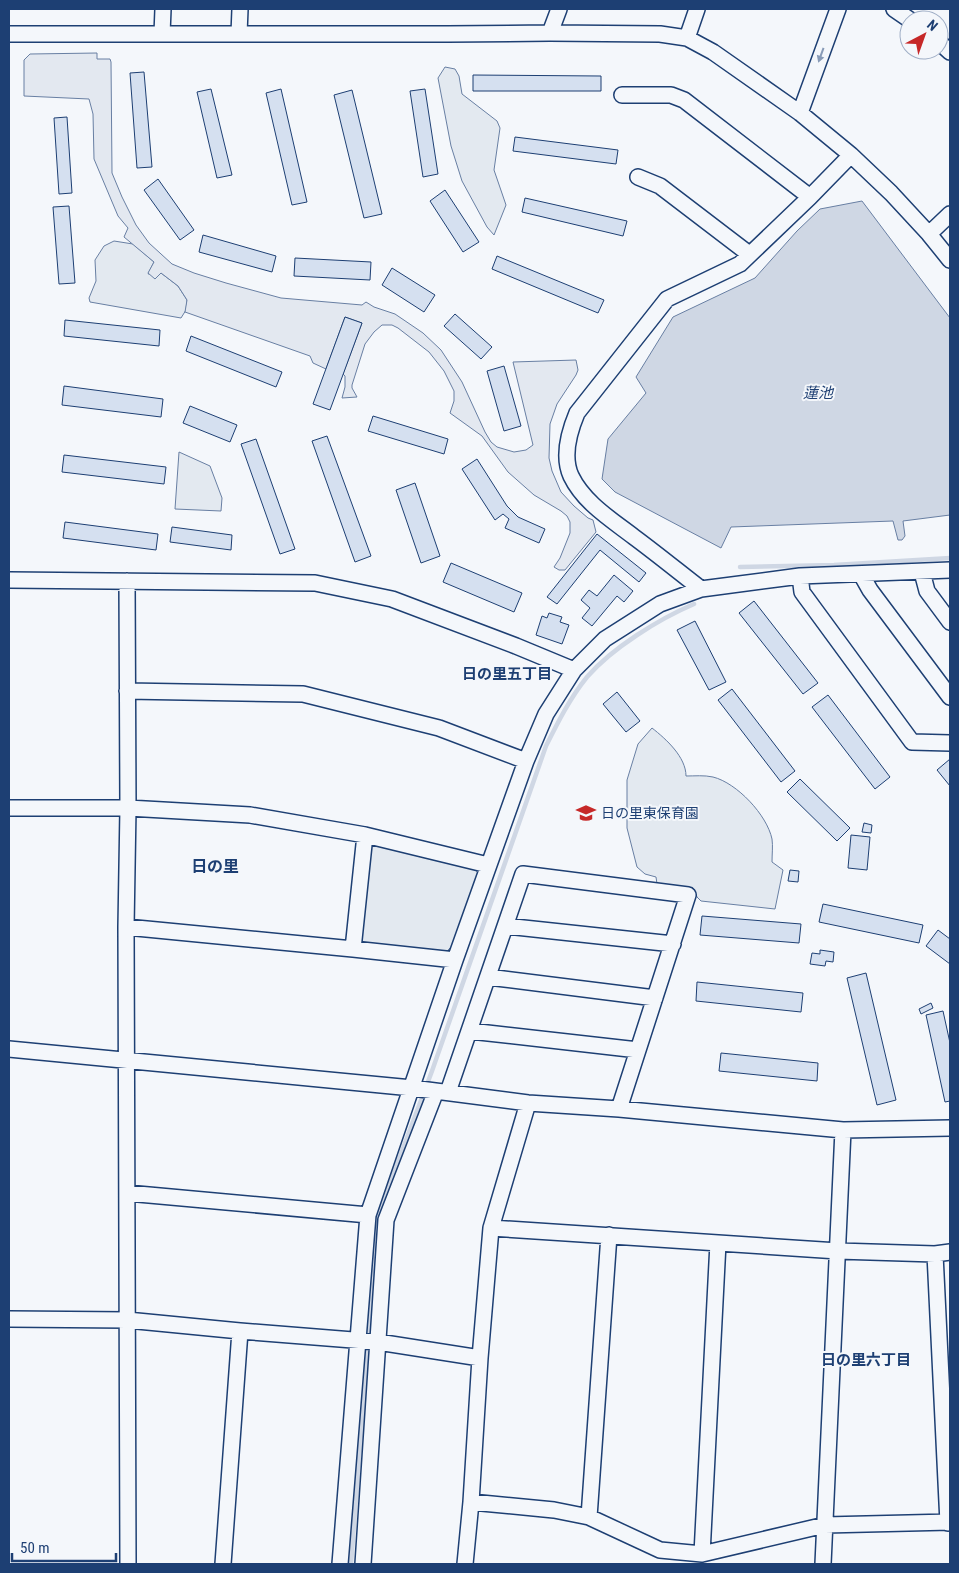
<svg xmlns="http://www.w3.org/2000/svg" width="959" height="1573" font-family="'Roboto Condensed','Noto Sans JP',sans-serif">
<rect width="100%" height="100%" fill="#f4f7fb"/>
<path fill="#e3e9f0" stroke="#687fa3" d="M 445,67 L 455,69 L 459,76 L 462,94 L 497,121 L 500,128 L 494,170 L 506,205 L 494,235 L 487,227 L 462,181 L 451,146 L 438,78 Z
M 114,241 L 133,244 L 154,262 L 148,274 L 161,273 L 178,286 L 187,300 L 186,310 L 181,318 L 90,302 L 89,298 L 96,281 L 95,260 L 104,246 Z
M 179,452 L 210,466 L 222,498 L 221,511 L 175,509 Z
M 652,728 C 666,739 686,757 686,776 C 695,776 704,775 713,777 C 737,783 767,815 772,839 C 773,846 772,854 772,862 L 783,870 L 775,909 L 701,901 L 697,897 L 694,889 L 657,884 L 656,877 L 645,874 L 637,867 L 627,828 L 627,780 L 638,744 Z
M 373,844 L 473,867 L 478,873 L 452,946 L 447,951 L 363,944 L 358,940 L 367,849 Z"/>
<path fill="#e3e8f0" stroke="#687fa3" d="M 97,53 L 97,59 L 110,59 L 111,62 L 112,173 L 122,197 L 136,225 L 149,243 L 172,264 L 194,273 L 226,283 L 281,298 L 362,305 L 366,302 L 374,307 L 395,314 L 423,333 L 441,350 L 462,382 L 485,432 L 491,442 L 497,447 L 514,452 L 526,450 L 533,445 L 513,362 L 576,360 L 578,370 L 576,375 L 557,404 L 550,424 L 549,458 L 552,471 L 561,492 L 574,506 L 588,518 L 593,520 L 596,532 L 565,570 L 559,570 L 554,567 L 560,558 L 570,533 L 570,522 L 567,516 L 561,511 L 534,495 L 508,472 L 482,436 L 450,413 L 454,401 L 454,391 L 444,371 L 429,352 L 398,328 L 392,325 L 382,325 L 374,332 L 365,344 L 352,385 L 352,388 L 357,397 L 342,398 L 345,387 L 345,376 L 343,374 L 362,323 L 345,317 L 326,369 L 313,363 L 310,356 L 185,312 L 187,300 L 178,286 L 161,273 L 155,279 L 148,273 L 154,262 L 124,237 L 128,228 L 118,216 L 94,159 L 93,114 L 89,99 L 24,96 L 24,60 L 30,54 Z"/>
<path fill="#cfd7e4" stroke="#687fa3" d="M 862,201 L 950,318 L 950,515 L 903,521 L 905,536 L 902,540 L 898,540 L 893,521 L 731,527 L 721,548 L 615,492 L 602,479 L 608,439 L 646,393 L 636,377 L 673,317 L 755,278 L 797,231 L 820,209 Z"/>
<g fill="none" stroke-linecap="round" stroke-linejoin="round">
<path stroke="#cfd7e4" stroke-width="4.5" d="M 740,567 L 834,565 L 950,558
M 351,1564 L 378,1215 L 432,1071 L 546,746 C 558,722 570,698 587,677 C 612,648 659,619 694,604"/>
</g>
<path fill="#d5e0f0" stroke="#1d3f73" d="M 144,72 L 152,167 L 137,168 L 130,73 Z
M 473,75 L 601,76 L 601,91 L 473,91 Z
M 211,89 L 232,175 L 217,178 L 197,92 Z
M 281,89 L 307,202 L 292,205 L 266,93 Z
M 425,89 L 438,174 L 423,177 L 410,91 Z
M 352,90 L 382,214 L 364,218 L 334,95 Z
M 67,117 L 72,193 L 59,194 L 54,118 Z
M 515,137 L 618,150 L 616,164 L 513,151 Z
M 158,179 L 194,230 L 180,240 L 144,190 Z
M 445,190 L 479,242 L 463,252 L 430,201 Z
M 525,198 L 627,221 L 623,236 L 522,212 Z
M 69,206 L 75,283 L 59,284 L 53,207 Z
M 203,235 L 276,256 L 272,272 L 199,252 Z
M 497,256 L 604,300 L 598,313 L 492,269 Z
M 295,258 L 371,262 L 370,280 L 294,276 Z
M 392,268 L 435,295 L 424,312 L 382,285 Z
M 455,314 L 492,347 L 481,359 L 444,326 Z
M 345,317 L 362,323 L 330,410 L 313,404 Z
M 65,320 L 160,330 L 159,346 L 64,336 Z
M 191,336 L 282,372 L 276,387 L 186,351 Z
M 504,366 L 521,426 L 504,431 L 487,371 Z
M 64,386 L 163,399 L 161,417 L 62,405 Z
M 190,406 L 237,425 L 230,442 L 183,423 Z
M 373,416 L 448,439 L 444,454 L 368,431 Z
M 327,436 L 371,556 L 355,562 L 312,441 Z
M 256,439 L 295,549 L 280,554 L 241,444 Z
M 64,455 L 166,467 L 164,484 L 62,472 Z
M 477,459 L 507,506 L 518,517 L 545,529 L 539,543 L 505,528 L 509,519 L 503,514 L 495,520 L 462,469 Z
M 415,483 L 440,556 L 421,563 L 396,490 Z
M 65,522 L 158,534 L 156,550 L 63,538 Z
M 172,527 L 232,535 L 231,550 L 170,542 Z
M 597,534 L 646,573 L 639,582 L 600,550 L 557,604 L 547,597 Z
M 451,563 L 522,593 L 514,612 L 443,582 Z
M 614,575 L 633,591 L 624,602 L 617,596 L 592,626 L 582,618 L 590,608 L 581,600 L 589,590 L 597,596 Z
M 754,601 L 818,683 L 803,694 L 739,613 Z
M 549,613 L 562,617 L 560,622 L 569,625 L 562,644 L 536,635 L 542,616 L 547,618 Z
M 695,621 L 726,682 L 709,690 L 677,630 Z
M 732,689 L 795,771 L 781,782 L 718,700 Z
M 617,692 L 640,721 L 626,732 L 603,704 Z
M 828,695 L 890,777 L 875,789 L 812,707 Z
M 950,759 L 950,786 L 937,770 Z
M 800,779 L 850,828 L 837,841 L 787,792 Z
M 864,823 L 872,825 L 871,833 L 862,832 Z
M 851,835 L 870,837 L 867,870 L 848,868 Z
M 790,870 L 799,871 L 798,882 L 788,881 Z
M 823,904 L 923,925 L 919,943 L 819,922 Z
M 702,916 L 801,924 L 799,943 L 700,935 Z
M 938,930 L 950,939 L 950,964 L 926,946 Z
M 820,950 L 834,952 L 833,962 L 826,961 L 825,966 L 810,964 L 812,953 L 820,954 Z
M 866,973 L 896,1100 L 877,1105 L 847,978 Z
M 697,982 L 803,993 L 801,1012 L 696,1001 Z
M 931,1003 L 933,1008 L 921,1014 L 919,1009 Z
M 943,1011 L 950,1043 L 950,1101 L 945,1102 L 926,1015 Z
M 721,1053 L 818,1063 L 817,1081 L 719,1071 Z"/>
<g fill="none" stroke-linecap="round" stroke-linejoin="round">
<defs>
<path id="minor" d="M 894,9 L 910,20
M 550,33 L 559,9
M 9,34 L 448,34 L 550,33 L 660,34 L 687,38 L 713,52 L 800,113 L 851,155 L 891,193 L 929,234 L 950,260
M 162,34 L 163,9
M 239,34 L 240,9
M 687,38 L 697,9
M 939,42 L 950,52
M 622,95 L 671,95 L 684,100 L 810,197
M 800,113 L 838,9
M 638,177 L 660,186 L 749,254
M 929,234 L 950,214
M 922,572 L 927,591 L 950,622
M 861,574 L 870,590 L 950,697
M 800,576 L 802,592 L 912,742 L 950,743
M 9,580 L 315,583 L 392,599 L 516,646 L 574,670
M 127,581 L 128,808 L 126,927 L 128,1564
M 701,589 C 679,572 657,554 634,537 C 612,520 584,503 571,476 C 562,456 569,432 577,413 L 667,299 L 740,264 L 810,197 L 851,155
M 127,691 L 303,694 L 439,728 L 526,761
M 9,808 L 128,808 L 250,815 L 365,835 L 488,865
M 506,926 L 673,944
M 126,927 L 353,949 L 455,960
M 353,949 L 365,835
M 488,977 L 655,998
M 470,1031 L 638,1050
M 9,1049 L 412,1088 L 528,1103 L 619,1109 L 843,1130 L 950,1128
M 448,1092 L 523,874 L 688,895 L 619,1109
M 127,1193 L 368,1215
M 491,1228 L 838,1251 L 935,1254 L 950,1252
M 935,1254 L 948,1523
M 9,1319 L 127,1320 L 240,1331 L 378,1342 L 480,1358
M 471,1502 L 554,1510 L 589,1517 L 660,1550 L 702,1554 L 825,1525 L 950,1522
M 589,1517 L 609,1235
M 702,1554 L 718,1243
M 223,1564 L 240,1331
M 340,1564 L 368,1215 L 455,960 L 526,761 L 546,714 L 574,670 L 605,639 L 660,604 L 701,589 L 800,576 L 950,570
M 363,1564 L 386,1220 L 436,1091
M 465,1564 L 471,1502 L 480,1358 L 491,1228 L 528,1103
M 823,1564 L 843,1130"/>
</defs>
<use href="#minor" stroke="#1d3f73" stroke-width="18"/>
<use href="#minor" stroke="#f4f7fb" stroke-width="15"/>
</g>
<defs><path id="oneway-solid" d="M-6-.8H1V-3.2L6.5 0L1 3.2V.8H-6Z" transform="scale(1.25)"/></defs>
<use fill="#889bb7" href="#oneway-solid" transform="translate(821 55) rotate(110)"/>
<defs>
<symbol id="school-bare" viewBox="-9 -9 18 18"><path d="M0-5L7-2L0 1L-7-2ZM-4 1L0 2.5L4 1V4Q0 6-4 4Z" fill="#c62828" stroke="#f4f7fb" stroke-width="2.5" paint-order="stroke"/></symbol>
</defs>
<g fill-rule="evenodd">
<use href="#school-bare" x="572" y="799" width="28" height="28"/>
</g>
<g text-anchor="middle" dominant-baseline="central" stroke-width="4" stroke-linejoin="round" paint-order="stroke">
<g font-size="14" fill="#1d3f73" stroke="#f4f7fb" text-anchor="start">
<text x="601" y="813">日の里東保育園</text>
</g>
<g font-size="15" font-style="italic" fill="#1d3f73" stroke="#f4f7fb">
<text x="818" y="393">蓮池</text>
</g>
<g font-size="15" font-weight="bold" fill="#1d3f73" stroke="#f4f7fb">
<text x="507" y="674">日の里五丁目</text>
<text x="866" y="1360">日の里六丁目</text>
</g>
<g font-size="16" font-weight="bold" fill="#1d3f73" stroke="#f4f7fb">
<text x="215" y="866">日の里</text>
</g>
</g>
<rect width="959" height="1573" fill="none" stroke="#1d3f73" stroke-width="20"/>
<g transform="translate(924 35) rotate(41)"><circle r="24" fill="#f4f7fb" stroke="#9eadc5"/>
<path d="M0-4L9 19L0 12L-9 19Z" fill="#c62828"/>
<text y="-8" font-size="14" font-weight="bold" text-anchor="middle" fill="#1d3f73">N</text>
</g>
<path d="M12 1553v8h104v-8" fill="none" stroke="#1d3f73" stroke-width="2.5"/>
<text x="20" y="1553" font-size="15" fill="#1d3f73" stroke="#f4f7fb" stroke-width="4" paint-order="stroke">50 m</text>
</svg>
